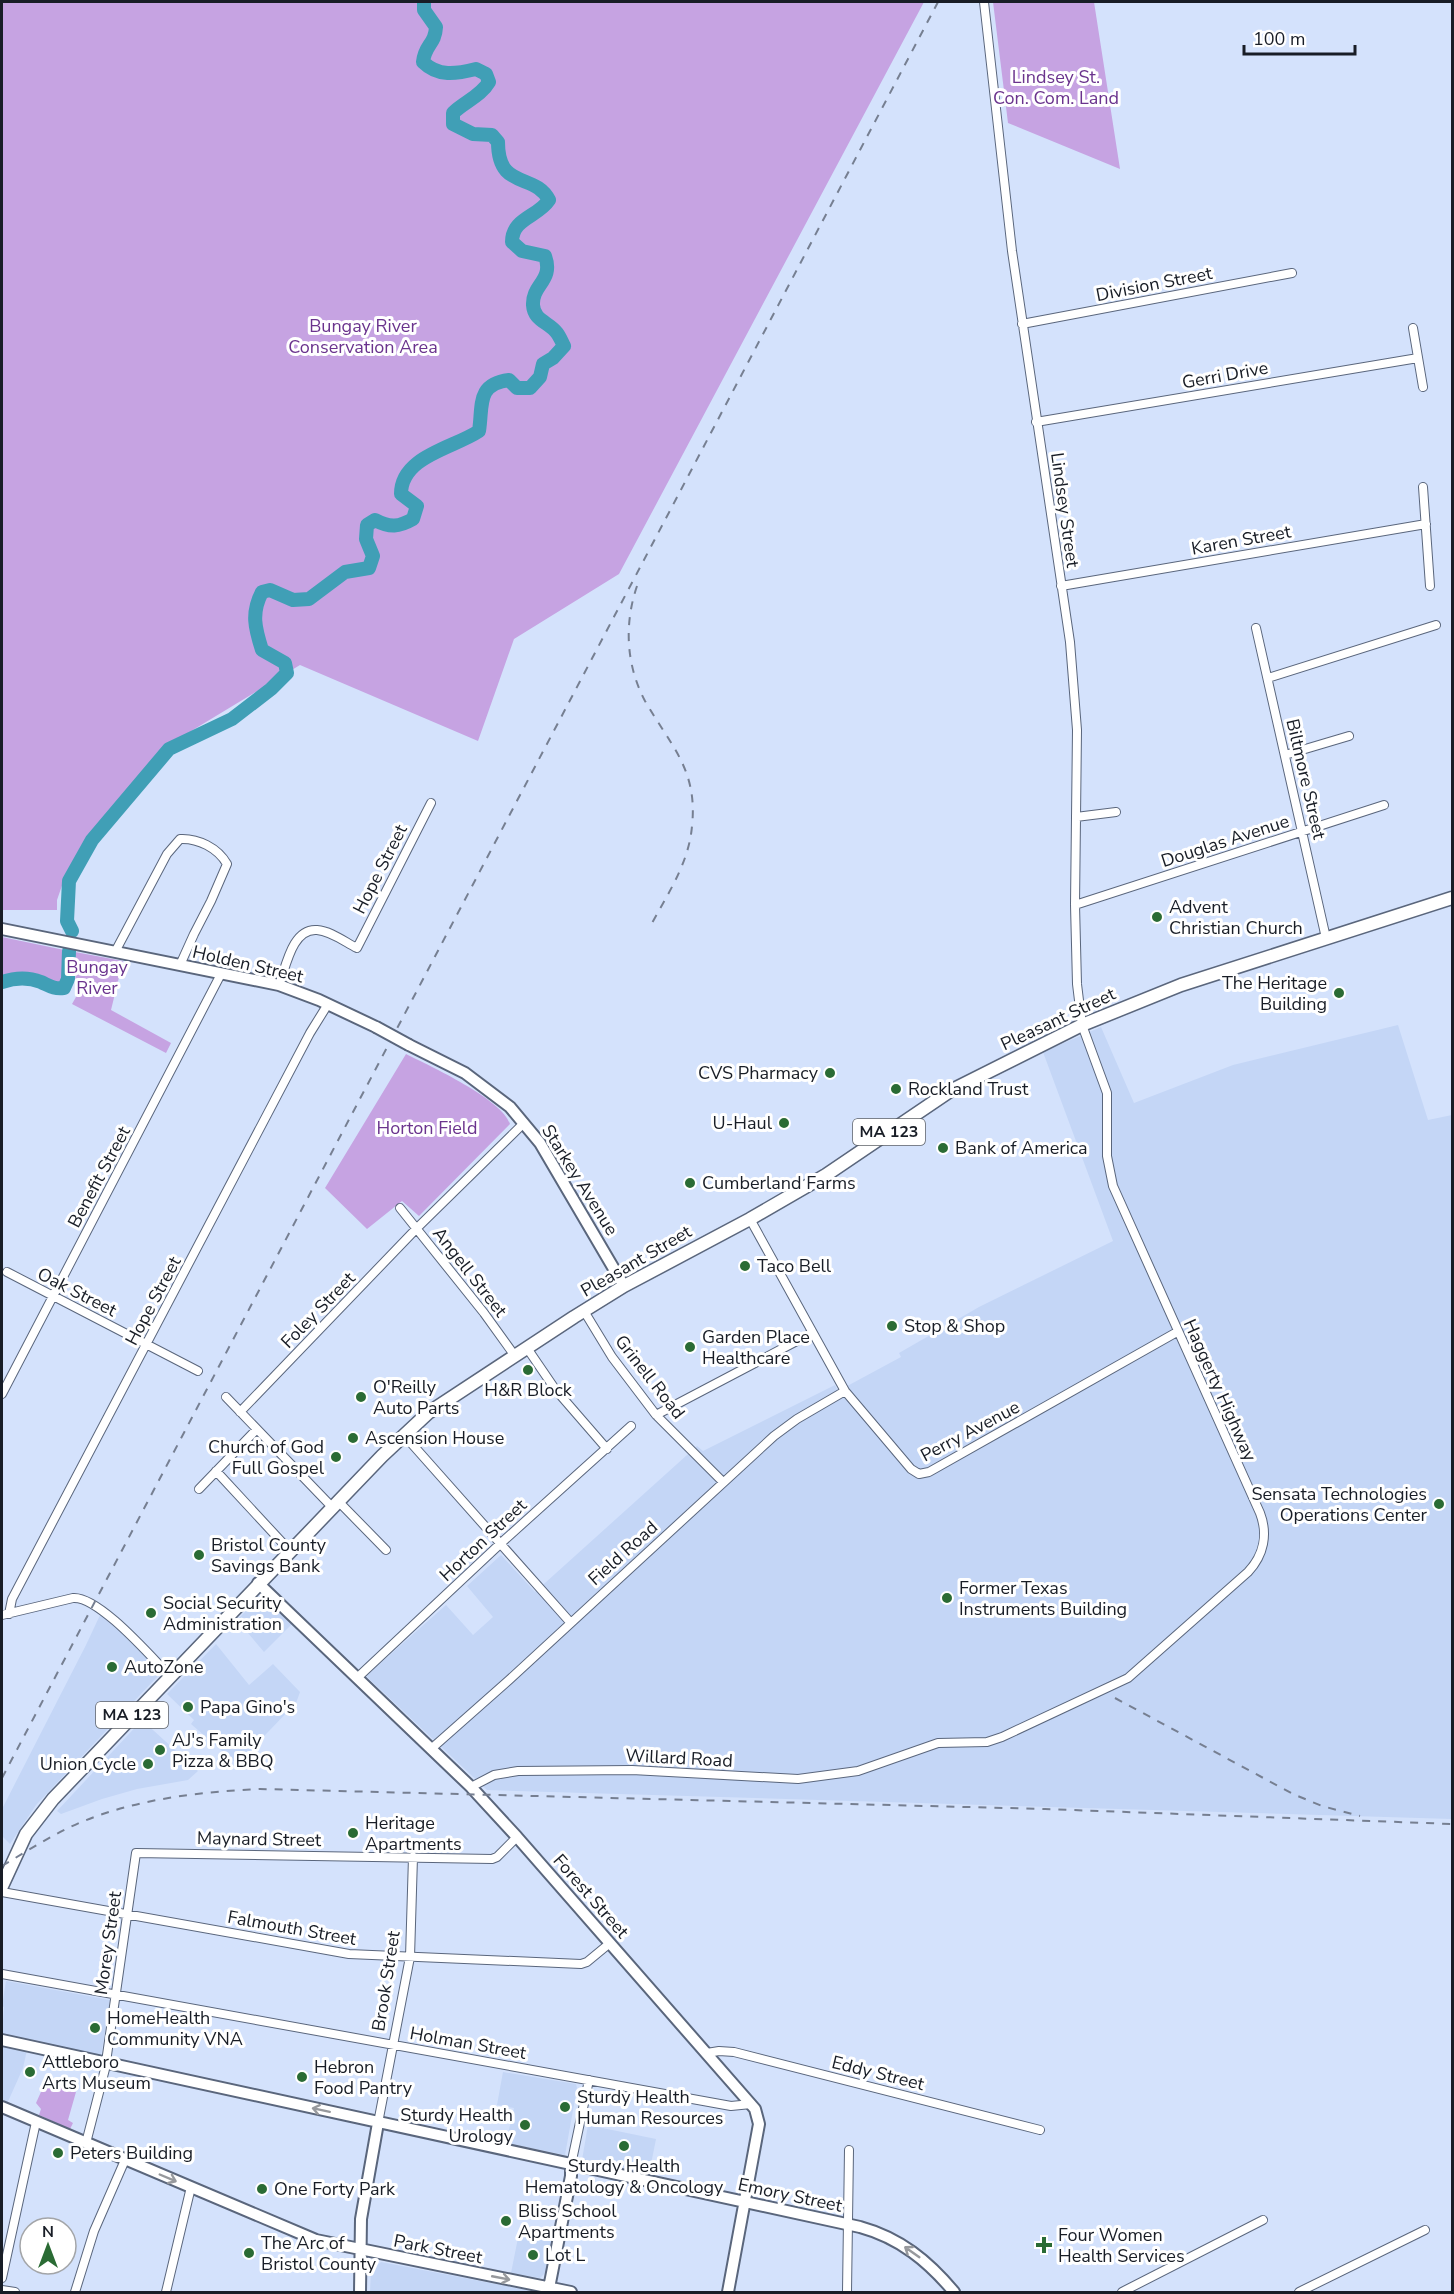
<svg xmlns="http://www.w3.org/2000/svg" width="1454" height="2294" font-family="'Nunito Sans',sans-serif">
<rect width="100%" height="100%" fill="#d4e2fc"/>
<path fill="#c4d6f6" d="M 1398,1025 L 1428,1120 L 1452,1115 L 1452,1819 L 487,1790 L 366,1676 L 446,1605 L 473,1635 L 493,1617 L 467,1586 L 501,1555 L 535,1592 L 697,1446 L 703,1451 L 835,1385 L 838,1391 L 901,1357 L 899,1353 L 979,1307 L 1113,1241 L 1043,1052 L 1101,1027 L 1134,1103 L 1233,1065 Z
M 261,1601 L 272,1605 L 292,1624 L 264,1652 L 237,1620 L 254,1603 Z
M 101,1613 L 155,1666 L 157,1677 L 36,1805 L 10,1844 L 2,1836 L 2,1809 L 86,1645 Z
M 216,1644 L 249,1685 L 273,1664 L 300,1692 L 296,1703 L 237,1764 L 191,1724 L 194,1720 L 167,1694 Z
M 142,1720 L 198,1771 L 188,1780 L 137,1789 L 102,1799 L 61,1814 L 57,1811 Z
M 6,1981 L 110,2000 L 101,2056 L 2,2034 L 4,2007 L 2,2006 Z
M 2,2045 L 27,2050 L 23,2068 L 6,2106 L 2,2104 Z
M 503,2072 L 576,2084 L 577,2088 L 565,2155 L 506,2143 L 514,2108 L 497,2105 Z
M 588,2125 L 656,2139 L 649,2174 L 582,2160 Z
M 520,2228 L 553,2237 L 546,2272 L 540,2278 L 511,2273 Z
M 381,2262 L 537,2292 L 370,2292 L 371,2270 Z"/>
<path fill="#c6a3e2" d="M 2,2 L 924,2 L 619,574 L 514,639 L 478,741 L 300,665 L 178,739 L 66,874 L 57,900 L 57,910 L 2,910 Z
M 993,2 L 1094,2 L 1120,169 L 1008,123 Z
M 2,937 L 69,951 L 68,979 L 64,988 C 53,989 50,986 41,982 C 28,977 14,978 2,982 Z
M 75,952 L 123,961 L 111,1010 L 171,1043 L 166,1053 L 72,1004 L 76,997 Z
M 406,1054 C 430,1066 502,1099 510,1124 L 419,1216 L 402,1201 L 367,1229 L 325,1188 Z
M 45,2083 L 76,2092 L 68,2120 L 73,2123 L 70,2129 L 39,2115 L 41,2109 L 36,2103 Z"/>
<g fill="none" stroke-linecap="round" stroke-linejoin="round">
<path stroke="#409fb6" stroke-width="14" d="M 72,931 L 67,921 L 69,881 L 92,840 L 169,749 L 232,719 L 271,689 L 287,673 L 285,663 L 262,650 C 255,628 251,613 262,592 L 270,590 L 293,600 L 309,599 L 345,572 L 369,568 L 373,556 L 366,539 L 367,525 L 375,520 C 390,528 399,527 413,519 L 417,506 L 401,494 C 401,456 454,448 479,431 C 483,406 476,384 509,380 L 517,388 L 530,388 L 540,377 L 543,364 L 553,358 L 564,346 C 562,342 560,337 557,333 C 549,322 534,321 533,305 C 532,284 554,281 545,256 L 522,251 L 512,242 C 512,218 538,217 549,200 C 535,172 498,191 498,142 L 492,135 L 473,134 L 453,124 L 453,113 C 464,102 481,96 489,82 L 486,74 L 476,69 C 456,74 438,77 423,62 C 425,44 435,45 436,27 L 424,10 L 424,2
M 2,982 C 14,978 28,977 41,982 C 50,986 53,989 64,988 L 68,979 L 69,951"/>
<defs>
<path id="minor" d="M 1022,324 L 1292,273
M 1413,328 L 1423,387
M 1036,422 L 1418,358
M 1423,487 L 1430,586
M 1061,586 L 1426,524
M 1256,628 L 1326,938
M 1268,678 L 1436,625
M 1285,755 L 1349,736
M 1076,817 L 1116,812
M 1075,905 L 1384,805
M 115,952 L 167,854 L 180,839 C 198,838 218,848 227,864 L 211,901 L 194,934 L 180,965
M 279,985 C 286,967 292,928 317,930 C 331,931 345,942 357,948 L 431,803
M 400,1208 L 484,1313 L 515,1356
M 750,1219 L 845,1391 L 911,1469 L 919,1474 L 929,1472 L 1177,1332
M 7,1272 L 198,1371
M 584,1311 L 612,1357 L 656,1415 L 723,1482
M 527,1348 L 555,1389 L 607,1449
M 2,1394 L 221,974
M 226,1397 L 332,1507
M 240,1412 L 417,1228 L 524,1123
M 656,1415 L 812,1333
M 404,1435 L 570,1622
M 216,1471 L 290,1551
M 199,1489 L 256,1430
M 338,1501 L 386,1550
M 9,1614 L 12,1599 L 310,1033 L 328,1004
M 2,1615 L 73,1598 C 99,1596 151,1657 170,1676
M 357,1678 L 500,1544 L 631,1426
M 431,1749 L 509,1680 L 774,1436 L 797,1419 L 845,1391
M 471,1787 L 494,1775 L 518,1771 L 632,1770 L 798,1779 L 858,1771 L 938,1743 L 987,1742 L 1002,1737 L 1128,1678 L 1248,1572 C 1264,1555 1268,1534 1260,1513 L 1113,1186 L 1107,1156 L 1107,1093 L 1082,1025 L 1077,984 L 1075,905 L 1077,730 L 1070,642 L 1012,251 L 984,2
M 2,1892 L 349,1954 L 581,1964 L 587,1962 L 610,1943
M 2,1974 L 731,2106 L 751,2104
M 707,2053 L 719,2051 L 734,2052 L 1040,2130
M 378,2123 L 410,1957 L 413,1857
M 86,2143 L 105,2069 L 136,1853 L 492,1859 L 497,1857 L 517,1837
M 571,2165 L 589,2080
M 2,2278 L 36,2122
M 2,2290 L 15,2292
M 75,2292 L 94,2231 L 125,2160
M 166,2292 L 191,2187
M 847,2292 L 849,2150
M 1122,2292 L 1263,2220
M 1299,2292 L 1425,2230"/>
<path id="secondary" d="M 2,929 L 279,985 L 319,1000 L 376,1027
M 409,1045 L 465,1073 L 510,1107 L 540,1143 L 624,1286
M 258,1583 L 471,1787 L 517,1837 L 755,2109 L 759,2124 L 728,2292
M 2,2040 L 860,2227 C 900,2238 928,2261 954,2292
M 2,2107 L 316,2240 L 571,2292
M 549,2288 L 571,2176 L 571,2165
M 360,2292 L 361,2219 L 378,2123"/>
<path id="trunk" d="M 2,1886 L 26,1834 L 53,1799 L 382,1456 L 428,1413 L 574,1317 L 624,1286 L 750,1219 L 826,1175 L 950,1091 L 1082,1025 L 1181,985 L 1452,898"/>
</defs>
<use href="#minor" stroke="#5a667c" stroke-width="10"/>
<use href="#secondary" stroke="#5a667c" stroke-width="14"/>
<use href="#trunk" stroke="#5a667c" stroke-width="15"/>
<use href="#minor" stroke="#fff" stroke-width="8"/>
<use href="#secondary" stroke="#fff" stroke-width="10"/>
<use href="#trunk" stroke="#fff" stroke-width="12"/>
<path stroke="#767f91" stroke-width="2" stroke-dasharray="8 8" stroke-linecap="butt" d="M 637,586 C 624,624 626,665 645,701 C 671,746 698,770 692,826 C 689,862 669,892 652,923
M 1115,1698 L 1293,1794 L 1322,1806 L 1360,1816
M 2,1778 L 938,2
M 2,1866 C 27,1851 52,1835 79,1823 C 136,1799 198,1792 260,1789 L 1045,1809 L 1452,1824"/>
<defs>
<path id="secondary-bridge" d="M 376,1027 L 409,1045"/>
</defs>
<use href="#secondary-bridge" stroke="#5a667c" stroke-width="14" stroke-linecap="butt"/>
<use href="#secondary-bridge" stroke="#fff" stroke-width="10"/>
</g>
<defs><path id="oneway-shaft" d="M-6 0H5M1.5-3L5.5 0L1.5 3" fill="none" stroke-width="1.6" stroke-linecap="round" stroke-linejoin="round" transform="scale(1.5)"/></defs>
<g stroke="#97999d">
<use href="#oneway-shaft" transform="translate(321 2110) rotate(-168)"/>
<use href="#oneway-shaft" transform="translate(168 2178) rotate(23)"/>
<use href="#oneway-shaft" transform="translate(912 2252) rotate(-145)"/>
<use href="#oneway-shaft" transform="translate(501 2278) rotate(11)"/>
</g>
<g fill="#2a6b34" stroke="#fff" stroke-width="2">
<circle cx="1157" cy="917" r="6"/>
<circle cx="1339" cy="993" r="6"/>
<circle cx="830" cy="1073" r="6"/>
<circle cx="896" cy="1089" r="6"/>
<circle cx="784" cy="1123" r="6"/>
<circle cx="943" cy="1148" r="6"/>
<circle cx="690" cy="1183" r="6"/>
<circle cx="745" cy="1266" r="6"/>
<circle cx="892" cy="1326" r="6"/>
<circle cx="690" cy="1347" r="6"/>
<circle cx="528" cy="1370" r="6"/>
<circle cx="361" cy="1397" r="6"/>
<circle cx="353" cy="1438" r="6"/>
<circle cx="336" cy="1457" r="6"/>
<circle cx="1439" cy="1504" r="6"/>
<circle cx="199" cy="1555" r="6"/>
<circle cx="947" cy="1598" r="6"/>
<circle cx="151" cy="1613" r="6"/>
<circle cx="112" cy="1667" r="6"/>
<circle cx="188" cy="1707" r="6"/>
<circle cx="160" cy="1750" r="6"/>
<circle cx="148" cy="1764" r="6"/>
<circle cx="353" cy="1833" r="6"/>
<circle cx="95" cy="2028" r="6"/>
<circle cx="30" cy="2072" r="6"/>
<circle cx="302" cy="2077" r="6"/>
<circle cx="565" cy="2107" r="6"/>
<circle cx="525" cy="2125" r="6"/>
<circle cx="624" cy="2146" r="6"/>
<circle cx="58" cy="2153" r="6"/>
<circle cx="262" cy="2189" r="6"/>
<circle cx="506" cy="2221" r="6"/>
<path d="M1041 2236h6v6h6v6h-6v6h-6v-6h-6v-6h6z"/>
<circle cx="249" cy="2253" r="6"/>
<circle cx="533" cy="2255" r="6"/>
</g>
<g text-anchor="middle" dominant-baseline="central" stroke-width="6" stroke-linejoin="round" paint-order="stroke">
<g fill="#fff" stroke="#5d6167" stroke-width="1.5">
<rect x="853" y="1119" width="72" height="26" rx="4.5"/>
<rect x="96" y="1702" width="72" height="26" rx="4.5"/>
</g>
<g font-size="16" font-weight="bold" fill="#181d26">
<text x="889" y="1132">MA 123</text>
<text x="132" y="1715">MA 123</text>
</g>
<g font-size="18" fill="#6a338d" stroke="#fff">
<text x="1056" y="77">Lindsey St.<tspan x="1056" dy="21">Con. Com. Land</tspan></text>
<text x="363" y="326">Bungay River<tspan x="363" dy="21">Conservation Area</tspan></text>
<text x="97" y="967">Bungay<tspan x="97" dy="21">River</tspan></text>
<text x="427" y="1128">Horton Field</text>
</g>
<g font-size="18" fill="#181d26" stroke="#fff">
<text transform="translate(1154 284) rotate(-11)">Division Street</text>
<text transform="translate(1225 375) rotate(-10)">Gerri Drive</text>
<text transform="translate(1065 510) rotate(82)">Lindsey Street</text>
<text transform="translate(1241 540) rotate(-10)">Karen Street</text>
<text transform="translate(1306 779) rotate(77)">Biltmore Street</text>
<text transform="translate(1225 841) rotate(-18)">Douglas Avenue</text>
<text transform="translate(380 869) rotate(-63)">Hope Street</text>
<text transform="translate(248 964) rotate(13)">Holden Street</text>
<text transform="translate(1058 1019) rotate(-25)">Pleasant Street</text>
<text transform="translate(99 1177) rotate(-62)">Benefit Street</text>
<text transform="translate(580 1180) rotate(58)">Starkey Avenue</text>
<text transform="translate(636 1261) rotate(-30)">Pleasant Street</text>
<text transform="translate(470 1272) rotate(52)">Angell Street</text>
<text transform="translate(77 1292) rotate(27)">Oak Street</text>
<text transform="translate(153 1301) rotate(-62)">Hope Street</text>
<text transform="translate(318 1310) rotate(-46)">Foley Street</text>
<text transform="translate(650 1377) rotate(52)">Grinell Road</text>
<text transform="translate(1220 1390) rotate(66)">Haggerty Highway</text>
<text transform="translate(970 1431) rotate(-28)">Perry Avenue</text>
<text transform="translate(483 1540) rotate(-43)">Horton Street</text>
<text transform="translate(623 1553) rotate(-42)">Field Road</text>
<text transform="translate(679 1758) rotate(3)">Willard Road</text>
<text transform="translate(259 1839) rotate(1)">Maynard Street</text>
<text transform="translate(591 1896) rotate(49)">Forest Street</text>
<text transform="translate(292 1928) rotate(10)">Falmouth Street</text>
<text transform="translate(108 1943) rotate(-82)">Morey Street</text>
<text transform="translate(386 1981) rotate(-81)">Brook Street</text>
<text transform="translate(468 2043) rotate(10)">Holman Street</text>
<text transform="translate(878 2073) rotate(14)">Eddy Street</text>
<text transform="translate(790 2195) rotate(12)">Emory Street</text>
<text transform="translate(438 2249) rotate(11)">Park Street</text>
</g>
<g font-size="18" fill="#181d26" stroke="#fff" text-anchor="start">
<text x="1169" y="907">Advent<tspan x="1169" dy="21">Christian Church</tspan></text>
<text x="1327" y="983" text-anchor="end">The Heritage<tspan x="1327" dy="21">Building</tspan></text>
<text x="818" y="1073" text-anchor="end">CVS Pharmacy</text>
<text x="908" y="1089">Rockland Trust</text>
<text x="772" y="1123" text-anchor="end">U-Haul</text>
<text x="955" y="1148">Bank of America</text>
<text x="702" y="1183">Cumberland Farms</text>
<text x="757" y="1266">Taco Bell</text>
<text x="904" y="1326">Stop &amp; Shop</text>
<text x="702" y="1337">Garden Place<tspan x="702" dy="21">Healthcare</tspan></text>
<text x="373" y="1387">O'Reilly<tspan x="373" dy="21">Auto Parts</tspan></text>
<text x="528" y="1390" text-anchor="middle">H&amp;R Block</text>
<text x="365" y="1438">Ascension House</text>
<text x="324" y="1447" text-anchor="end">Church of God<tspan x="324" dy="21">Full Gospel</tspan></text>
<text x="1427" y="1494" text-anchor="end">Sensata Technologies<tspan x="1427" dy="21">Operations Center</tspan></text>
<text x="211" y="1545">Bristol County<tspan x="211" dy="21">Savings Bank</tspan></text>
<text x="959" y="1588">Former Texas<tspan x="959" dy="21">Instruments Building</tspan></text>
<text x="163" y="1603">Social Security<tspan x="163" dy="21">Administration</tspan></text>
<text x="124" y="1667">AutoZone</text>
<text x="200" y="1707">Papa Gino's</text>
<text x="172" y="1740">AJ's Family<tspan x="172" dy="21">Pizza &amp; BBQ</tspan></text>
<text x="136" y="1764" text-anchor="end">Union Cycle</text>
<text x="365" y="1823">Heritage<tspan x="365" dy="21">Apartments</tspan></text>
<text x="107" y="2018">HomeHealth<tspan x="107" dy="21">Community VNA</tspan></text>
<text x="42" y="2062">Attleboro<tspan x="42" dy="21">Arts Museum</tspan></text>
<text x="314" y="2067">Hebron<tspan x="314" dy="21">Food Pantry</tspan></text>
<text x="577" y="2097">Sturdy Health<tspan x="577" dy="21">Human Resources</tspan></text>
<text x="513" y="2115" text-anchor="end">Sturdy Health<tspan x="513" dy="21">Urology</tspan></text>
<text x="70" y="2153">Peters Building</text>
<text x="624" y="2166" text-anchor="middle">Sturdy Health<tspan x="624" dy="21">Hematology &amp; Oncology</tspan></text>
<text x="274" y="2189">One Forty Park</text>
<text x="518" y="2211">Bliss School<tspan x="518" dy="21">Apartments</tspan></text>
<text x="1058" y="2235">Four Women<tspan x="1058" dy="21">Health Services</tspan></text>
<text x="261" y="2243">The Arc of<tspan x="261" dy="21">Bristol County</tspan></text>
<text x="545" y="2255">Lot L</text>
</g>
</g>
<rect width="1454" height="2294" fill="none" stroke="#181d26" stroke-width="6"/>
<g transform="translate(48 2246)"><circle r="28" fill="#ffffff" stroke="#a3a5a8" stroke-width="1.5"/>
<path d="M0-4.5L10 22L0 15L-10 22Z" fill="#2a6b34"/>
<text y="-9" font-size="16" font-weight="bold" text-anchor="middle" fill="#181d26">N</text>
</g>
<path d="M1244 45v9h111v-9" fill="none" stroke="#181d26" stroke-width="3"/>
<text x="1253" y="45" font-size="18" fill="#181d26" stroke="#ffffff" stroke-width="4.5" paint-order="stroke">100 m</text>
</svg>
